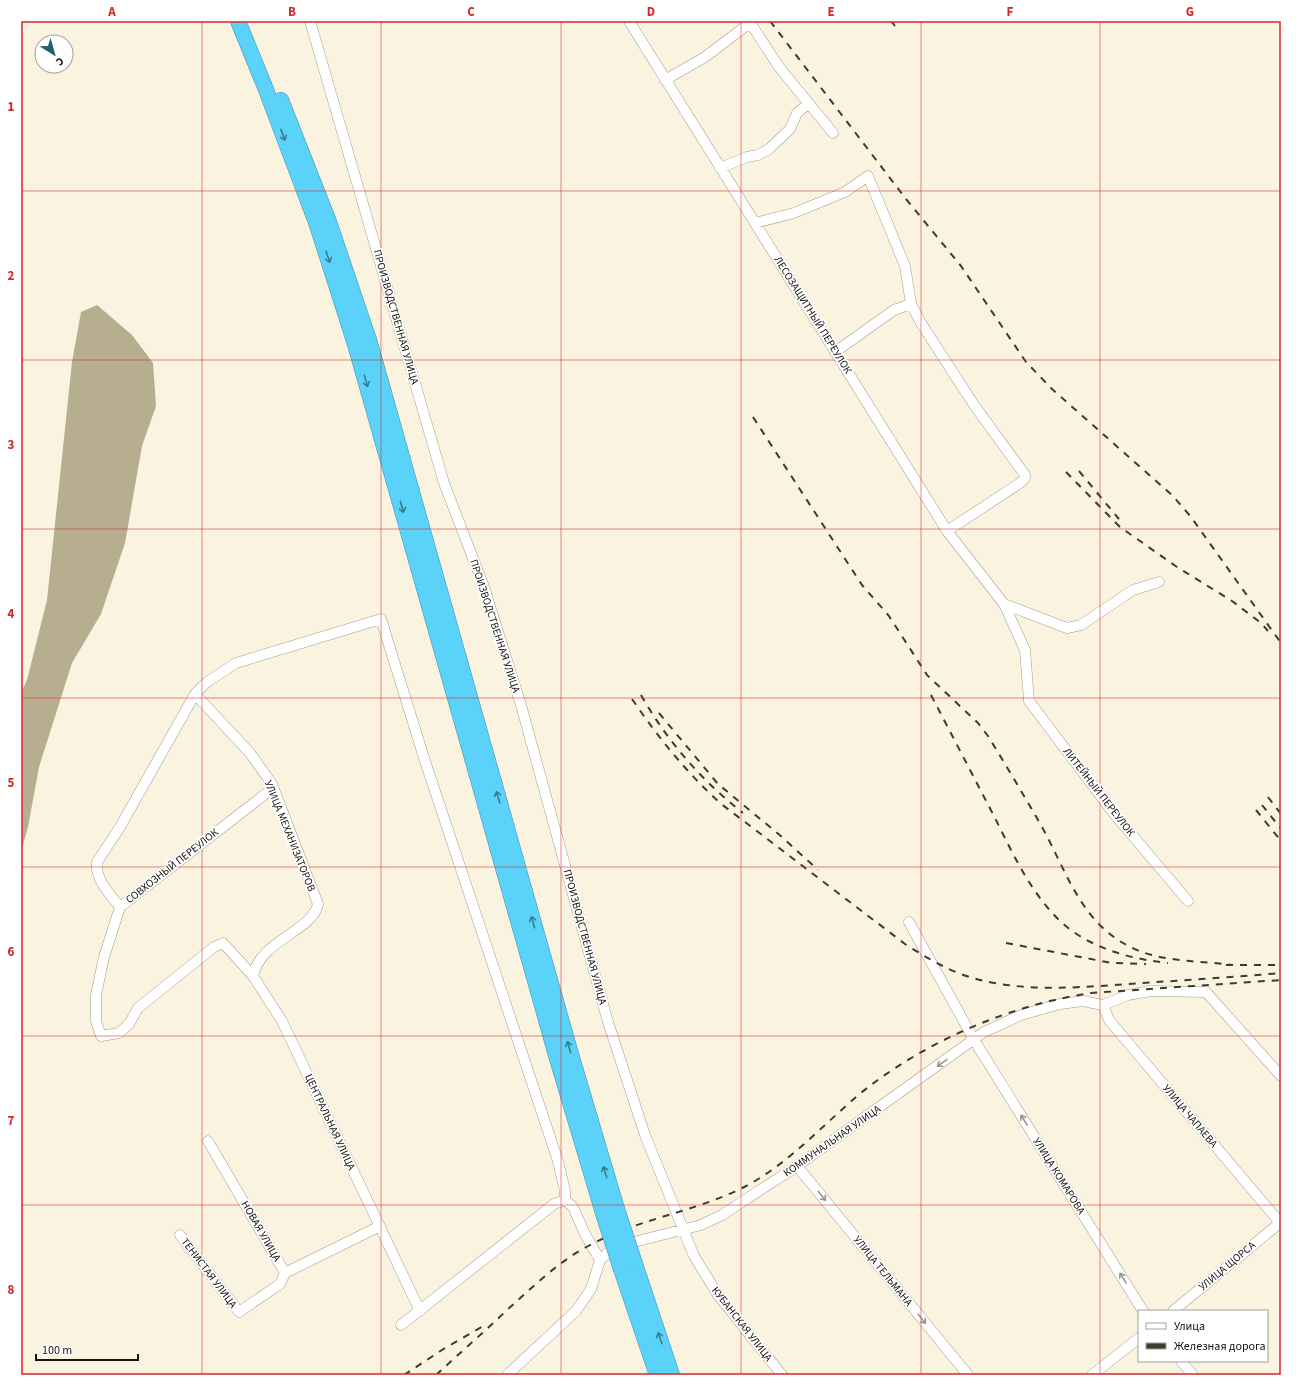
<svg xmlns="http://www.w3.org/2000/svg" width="1302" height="1396" font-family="'Source Sans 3',sans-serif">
<rect width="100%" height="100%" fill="#f9f3df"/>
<path fill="#b6ae8f" d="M 97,305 L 132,335 L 153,363 L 156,406 L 142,446 L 125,543 L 101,614 L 72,663 L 39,767 L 28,827 L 21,852 L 21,693 L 27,680 L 47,600 L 72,362 L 81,312 Z"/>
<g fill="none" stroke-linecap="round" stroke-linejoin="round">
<defs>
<path id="minor" d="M 310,21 L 444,483 L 484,587 L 521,705 L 608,1022 L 645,1135 L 694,1256 L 718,1295 L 782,1375
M 629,21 L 947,531 L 1004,604 L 1025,650 L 1029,701 L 1115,815 L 1188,901
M 749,21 L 779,67 L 833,133
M 665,80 L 705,57 L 750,23
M 720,168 L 747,157 L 758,155 L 769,149 L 790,129 L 797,113 L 808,104
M 755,223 L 794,213 L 845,192 L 868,176 L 905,266 L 911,304 L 921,323 L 974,405 L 1025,475 L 1025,478 L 1020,483 L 947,531
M 835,352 L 894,310 L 911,304
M 1004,604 L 1067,628 L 1081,625 L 1133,590 L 1159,582
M 195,694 L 250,753 L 272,784 L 318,904 C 313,931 260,940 253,976
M 273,788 L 120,907 L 104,957 L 96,995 L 96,1021 L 101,1036 L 119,1033 L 129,1024 L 138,1008 L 214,947 L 223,943 L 253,976 L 282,1021 L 420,1311
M 120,907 C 110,894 95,880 97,862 L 120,827 L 195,694 L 207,682 L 236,663 L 381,619 L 424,758 L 558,1161 L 565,1191 L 565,1200 L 573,1207 L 585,1234 L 600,1260
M 909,922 L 974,1040 L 1143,1311
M 1103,1005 L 1109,1020 L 1281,1224
M 208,1141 L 285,1273
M 797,1166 L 968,1375
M 180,1235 L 239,1312 L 280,1284 L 285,1273
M 285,1273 L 380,1226
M 1173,1311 L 1281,1222
M 401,1325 L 554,1204 L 565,1200
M 1181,1361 L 1193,1375
M 507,1375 L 576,1311 L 591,1289 L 600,1260 L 610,1251 L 638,1241 L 701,1225 L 722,1215 L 797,1166 L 984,1032 L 1021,1015 L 1060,1004 L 1083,1001 L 1103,1005 L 1128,995 L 1150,991 L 1206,992 L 1281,1076
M 1092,1375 L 1139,1338"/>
<path id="highway" d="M 238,21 L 265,87 L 317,225 L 355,344 L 556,1055 L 603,1213
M 281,100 L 329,222 L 369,340 L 570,1051 L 617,1209
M 635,1264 L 672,1375
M 621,1269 L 657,1375"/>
</defs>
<use href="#minor" stroke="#a29c8a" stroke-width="11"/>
<use href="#highway" stroke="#428fa7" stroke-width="16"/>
<use href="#minor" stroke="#fff" stroke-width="10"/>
<use href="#highway" stroke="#5ad2fa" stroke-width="15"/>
<path stroke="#3d3b31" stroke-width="2" stroke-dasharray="7 7" stroke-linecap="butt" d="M 770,21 L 906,199 L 961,266 L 1026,362 L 1052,389 L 1173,496 L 1191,517 L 1281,643
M 891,21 L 895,26
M 753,417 L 862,585 L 889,616 L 927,675 L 978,723 L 988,736 C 1005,764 1022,792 1038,820 C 1068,871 1080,929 1142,952 C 1170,962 1203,961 1232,965
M 1079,471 L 1119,519
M 1066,472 L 1120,527 L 1177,567 L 1232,601 L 1261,623 L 1268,631
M 641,695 C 667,741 702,781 743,813
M 931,695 C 952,735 973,776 994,816 C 1012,852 1030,892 1060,921 C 1089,948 1130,959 1168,963
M 632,699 C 658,737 686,772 720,803 L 905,944 C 922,955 939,965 958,973 C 1016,995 1082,987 1142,983 C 1188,980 1235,977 1281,973
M 659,713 L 718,784 L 782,837 L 818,870
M 1268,797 L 1281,814
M 1262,805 L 1281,829
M 1256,810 L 1281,841
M 1006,943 L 1112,963 L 1146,964
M 1226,965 L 1281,965
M 404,1375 L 442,1350 L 485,1325
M 436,1375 C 460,1353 484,1332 507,1310 C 535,1285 562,1258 596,1242 C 647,1216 706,1210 755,1181 C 795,1157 826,1122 862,1092 C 926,1041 1010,1005 1091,993 L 1281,980"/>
<defs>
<path id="highway-bridge" d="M 617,1209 L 635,1264
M 603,1213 L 621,1269"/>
</defs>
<use href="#highway-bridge" stroke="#428fa7" stroke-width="16" stroke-linecap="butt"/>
<use href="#highway-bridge" stroke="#5ad2fa" stroke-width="15"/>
</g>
<defs><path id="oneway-shaft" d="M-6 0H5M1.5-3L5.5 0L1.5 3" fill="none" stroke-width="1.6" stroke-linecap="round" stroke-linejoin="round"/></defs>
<g stroke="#3a7c8f">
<use href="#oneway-shaft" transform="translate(283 135) rotate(69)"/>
<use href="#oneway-shaft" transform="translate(328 257) rotate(72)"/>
<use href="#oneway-shaft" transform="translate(366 381) rotate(74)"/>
<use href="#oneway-shaft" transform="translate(402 507) rotate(74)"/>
<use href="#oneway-shaft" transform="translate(498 797) rotate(-106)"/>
<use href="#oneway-shaft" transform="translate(533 922) rotate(-106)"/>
<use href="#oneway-shaft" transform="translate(569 1047) rotate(-106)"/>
<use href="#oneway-shaft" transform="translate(605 1172) rotate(-107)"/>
<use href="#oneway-shaft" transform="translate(660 1338) rotate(-109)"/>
</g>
<g stroke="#959592">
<use href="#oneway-shaft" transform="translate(942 1063) rotate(145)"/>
<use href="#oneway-shaft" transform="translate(1024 1120) rotate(-122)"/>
<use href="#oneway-shaft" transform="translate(822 1196) rotate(51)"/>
<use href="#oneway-shaft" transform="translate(1123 1278) rotate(-122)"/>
<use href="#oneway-shaft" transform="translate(922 1319) rotate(51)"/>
</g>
<path fill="none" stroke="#d62828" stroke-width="1" stroke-opacity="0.55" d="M 202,21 L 202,1375M 381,21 L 381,1375M 561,21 L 561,1375M 741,21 L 741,1375M 921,21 L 921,1375M 1100,21 L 1100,1375M 21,191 L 1281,191M 21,360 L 1281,360M 21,529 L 1281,529M 21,698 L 1281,698M 21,867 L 1281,867M 21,1036 L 1281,1036M 21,1205 L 1281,1205"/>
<g text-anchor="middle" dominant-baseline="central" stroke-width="3.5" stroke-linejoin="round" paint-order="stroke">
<g font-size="11" fill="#14130c" stroke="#fff">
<text transform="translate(813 315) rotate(58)">ЛЕСОЗАЩИТНЫЙ ПЕРЕУЛОК</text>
<text transform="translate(396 317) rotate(74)">ПРОИЗВОДСТВЕННАЯ УЛИЦА</text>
<text transform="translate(495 626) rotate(72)">ПРОИЗВОДСТВЕННАЯ УЛИЦА</text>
<text transform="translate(1099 792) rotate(52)">ЛИТЕЙНЫЙ ПЕРЕУЛОК</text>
<text transform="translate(290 836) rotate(68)">УЛИЦА МЕХАНИЗАТОРОВ</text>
<text transform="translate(172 866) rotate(-38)">СОВХОЗНЫЙ ПЕРЕУЛОК</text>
<text transform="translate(585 937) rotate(75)">ПРОИЗВОДСТВЕННАЯ УЛИЦА</text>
<text transform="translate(1190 1116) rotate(50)">УЛИЦА ЧАПАЕВА</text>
<text transform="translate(330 1122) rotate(65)">ЦЕНТРАЛЬНАЯ УЛИЦА</text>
<text transform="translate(832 1141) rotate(-35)">КОММУНАЛЬНАЯ УЛИЦА</text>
<text transform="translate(1059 1176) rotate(58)">УЛИЦА КОМАРОВА</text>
<text transform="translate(261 1231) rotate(60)">НОВАЯ УЛИЦА</text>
<text transform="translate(1227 1266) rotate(-40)">УЛИЦА ЩОРСА</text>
<text transform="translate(883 1271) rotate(51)">УЛИЦА ТЕЛЬМАНА</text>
<text transform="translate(209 1273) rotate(53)">ТЕНИСТАЯ УЛИЦА</text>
<text transform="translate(742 1324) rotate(52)">КУБАНСКАЯ УЛИЦА</text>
</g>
</g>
<rect width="1302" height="1396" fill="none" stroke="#ffffff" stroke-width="44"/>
<rect x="1138" y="1310" width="130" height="52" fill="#ffffff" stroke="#a1a19e"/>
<rect x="1146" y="1323" width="20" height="6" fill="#ffffff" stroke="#a1a19e"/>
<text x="1174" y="1330" font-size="12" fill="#14130c">Улица</text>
<rect x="1146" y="1343" width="20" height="6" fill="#3d3b31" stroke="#a1a19e"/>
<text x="1174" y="1350" font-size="12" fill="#14130c">Железная дорога</text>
<g transform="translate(54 54) rotate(143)"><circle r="19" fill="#ffffff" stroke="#a1a19e"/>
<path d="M0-3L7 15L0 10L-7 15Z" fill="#206176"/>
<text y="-6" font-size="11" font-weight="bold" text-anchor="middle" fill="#14130c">С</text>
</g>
<path d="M36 1354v6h102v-6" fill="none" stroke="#14130c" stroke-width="2"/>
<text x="42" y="1354" font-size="12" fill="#14130c" stroke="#ffffff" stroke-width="3" paint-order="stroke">100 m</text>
<rect x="22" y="22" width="1258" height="1352" fill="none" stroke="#d62828" stroke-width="1.5"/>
<g font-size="13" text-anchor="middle" font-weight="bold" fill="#d62828">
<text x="112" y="16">A</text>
<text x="292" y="16">B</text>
<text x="471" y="16">C</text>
<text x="651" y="16">D</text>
<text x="831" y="16">E</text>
<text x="1010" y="16">F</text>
<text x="1190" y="16">G</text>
<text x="11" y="111">1</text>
<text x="11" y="280">2</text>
<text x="11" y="449">3</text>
<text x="11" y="618">4</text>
<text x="11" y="787">5</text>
<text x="11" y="956">6</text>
<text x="11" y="1125">7</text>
<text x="11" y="1294">8</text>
</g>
</svg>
